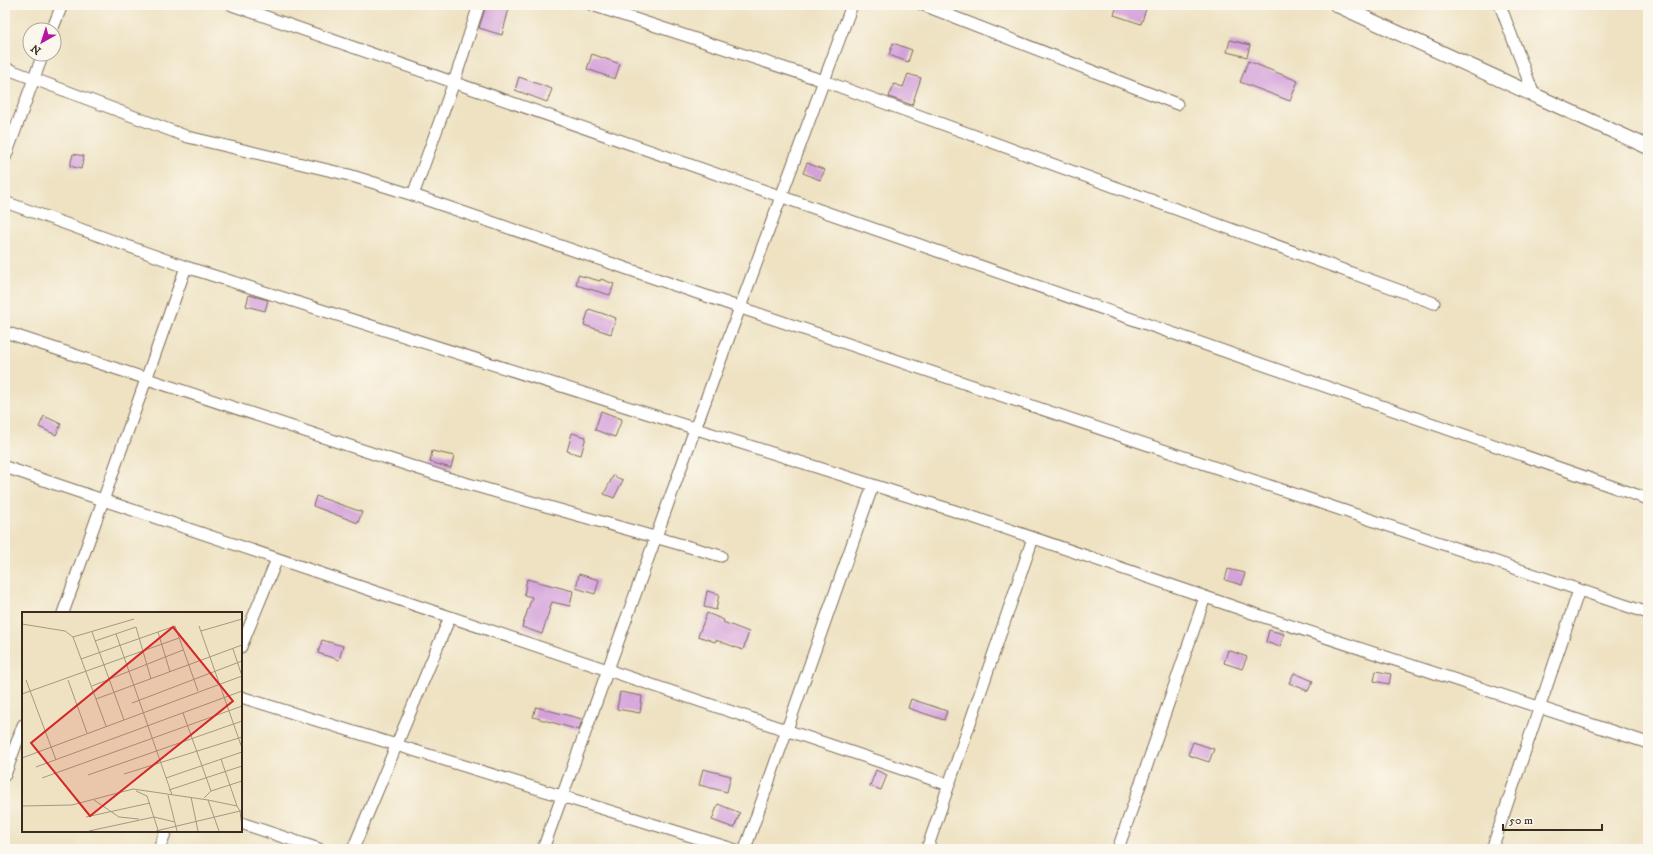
<svg xmlns="http://www.w3.org/2000/svg" width="1653" height="854" font-family="'IM FELL DW Pica',serif">
<rect width="100%" height="100%" fill="#fbf7ec"/>
<filter id="ink" filterUnits="userSpaceOnUse"><feTurbulence type="fractalNoise" baseFrequency=".025" numOctaves="2"/><feDisplacementMap in="SourceGraphic" scale="8" xChannelSelector="R" yChannelSelector="G"/><feConvolveMatrix kernelMatrix="1 2 1 2 8 2 1 2 1" color-interpolation-filters="sRGB"/></filter>
<filter id="wash" filterUnits="userSpaceOnUse"><feTurbulence type="fractalNoise" baseFrequency=".012" numOctaves="4" result="noise"/><feDisplacementMap in="SourceGraphic" scale="16" xChannelSelector="R" yChannelSelector="G"/><feGaussianBlur stdDeviation="0.9" result="paint"/><feColorMatrix in="noise" values="0 0 0 0 0 0 0 0 0 0 0 0 0 0 0 0 0 1.4 0 .05"/><feComposite in="paint" operator="in"/></filter>
<g filter="url(#wash)">
<rect width="100%" height="100%" fill="#eee2c2"/>
<g id="blocks">
<path fill="#d4a1db" d="M 486,5 L 510,5 L 502,35 L 479,28 Z
M 1117,5 L 1134,5 L 1146,9 L 1141,24 L 1114,15 Z
M 1230,40 L 1250,45 L 1247,57 L 1227,52 Z
M 893,43 L 912,50 L 908,62 L 889,55 Z
M 592,54 L 620,64 L 615,79 L 587,69 Z
M 1248,61 L 1298,81 L 1290,101 L 1240,82 Z
M 908,74 L 921,78 L 912,105 L 889,97 L 894,84 L 903,87 Z
M 519,77 L 552,89 L 547,102 L 515,90 Z
M 73,154 L 84,156 L 81,169 L 70,166 Z
M 807,163 L 825,170 L 820,180 L 803,173 Z
M 578,275 L 600,281 L 601,279 L 614,284 L 610,295 L 576,285 Z
M 249,295 L 268,300 L 265,311 L 246,306 Z
M 589,309 L 616,318 L 611,334 L 584,325 Z
M 601,411 L 622,419 L 615,437 L 595,430 Z
M 44,416 L 61,424 L 56,435 L 39,427 Z
M 572,433 L 586,437 L 581,455 L 567,451 Z
M 432,451 L 454,456 L 451,468 L 430,462 Z
M 613,476 L 623,480 L 614,498 L 604,494 Z
M 316,496 L 362,512 L 358,523 L 313,506 Z
M 1228,569 L 1245,573 L 1242,585 L 1225,580 Z
M 579,574 L 599,580 L 595,594 L 576,588 Z
M 527,579 L 573,591 L 570,606 L 552,602 L 542,634 L 522,627 L 532,597 L 524,595 Z
M 707,591 L 719,594 L 716,610 L 704,607 Z
M 707,613 L 724,620 L 723,622 L 749,632 L 743,650 L 716,640 L 715,642 L 698,636 Z
M 1269,630 L 1284,634 L 1280,647 L 1266,642 Z
M 322,640 L 343,646 L 339,660 L 318,653 Z
M 1228,650 L 1247,657 L 1242,669 L 1224,663 Z
M 1376,671 L 1391,674 L 1389,684 L 1374,681 Z
M 1294,673 L 1313,681 L 1308,691 L 1289,683 Z
M 620,692 L 642,696 L 640,713 L 617,709 Z
M 911,699 L 947,711 L 944,720 L 908,708 Z
M 536,707 L 582,719 L 579,730 L 533,717 Z
M 1193,742 L 1214,749 L 1209,762 L 1188,755 Z
M 703,769 L 731,776 L 727,792 L 699,785 Z
M 876,770 L 887,775 L 881,790 L 870,786 Z
M 718,804 L 740,813 L 734,828 L 712,820 Z"/>
</g>
</g>
<g filter="url(#ink)">
<use href="#blocks" fill-opacity="0" stroke="#7a6a57" stroke-width="1"/>
<g fill="none" stroke-linecap="round" stroke-linejoin="round">
<defs>
<path id="minor" d="M 232,5 L 1648,499
M 592,5 L 824,81 L 1434,303
M 923,5 L 1177,104
M 1500,5 L 1534,95
M 52,30 L 62,5
M 5,68 L 188,137 L 349,175 L 413,195 L 741,308 L 1648,613
M 5,158 L 43,54
M 413,195 L 454,82 L 479,5
M 5,202 L 186,267 L 958,512 L 1258,615 L 1648,743
M 5,332 L 444,477 L 721,556
M 5,467 L 949,785
M 63,613 L 186,267
M 241,647 L 277,559
M 241,697 L 733,849
M 5,775 L 23,725
M 241,823 L 319,849
M 159,849 L 166,831
M 353,849 L 450,617
M 543,849 L 695,429 L 852,5
M 745,849 L 873,485
M 927,849 L 1033,538
M 1118,849 L 1205,597
M 1492,849 L 1579,590"/>
<path id="tertiary" d="M 1337,5 L 1648,147"/>
</defs>
<use href="#minor" stroke="#7a6a57" stroke-width="13"/>
<use href="#tertiary" stroke="#7a6a57" stroke-width="16"/>
<use href="#minor" stroke="#fff" stroke-width="11"/>
<use href="#tertiary" stroke="#fff" stroke-width="14"/>
</g>
</g>
<g transform="translate(22 612)">
<rect width="220" height="220" fill="#eee2c2"/>
<path fill="none" stroke="#a69880" stroke-width="1" d="M 0,12 L 43,19 L 51,25 L 84,114M 177,14 L 220,136M 179,19 L 220,7M 70,20 L 102,108M 136,20 L 148,60M 94,22 L 150,183M 51,25 L 112,7M 73,29 L 114,15 L 129,67M 211,37 L 220,64M 59,47 L 153,14 L 176,79M 4,68 L 34,148M 46,68 L 65,121M 70,74 L 161,38M 0,82 L 157,26M 74,87 L 220,33M 110,91 L 220,49M 161,101 L 189,179M 0,146 L 220,64M 199,147 L 215,194M 14,155 L 220,79M 102,162 L 220,125M 66,163 L 220,109M 20,166 L 220,94M 144,166 L 220,140M 147,178 L 220,154M 114,179 L 125,184 L 136,218M 146,183 L 155,219M 169,185 L 176,219M 182,186 L 189,179 L 220,169M 72,188 L 97,205 L 117,207M 186,188 L 197,219M 0,194 L 50,193 L 111,177 L 186,188 L 215,194 L 218,199 L 220,198M 64,205 L 128,191M 67,219 L 132,205 L 153,210M 134,219 L 218,199 L 220,215"/>
<path fill="#d62828" fill-opacity="0.15" stroke="#d62828" stroke-width="2" d="M 151,15 L 211,89 L 68,204 L 9,131 Z"/>
<rect width="220" height="220" fill="none" stroke="#3b2a1e" stroke-width="2"/>
</g>
<rect width="1653" height="854" fill="none" stroke="#fbf7ec" stroke-width="20"/>
<g transform="translate(42 42) rotate(219)"><circle r="19" fill="#fbf7ec" stroke="#aea59a"/>
<path d="M0-3L7 15L0 10L-7 15Z" fill="#b5179e"/>
<text y="-6" font-size="11" font-weight="bold" text-anchor="middle" fill="#3b2a1e">N</text>
</g>
<path d="M1503 824v6h99v-6" fill="none" stroke="#3b2a1e" stroke-width="2"/>
<text x="1509" y="824" font-size="12" fill="#3b2a1e" stroke="#fbf7ec" stroke-width="3" paint-order="stroke">50 m</text>
</svg>
